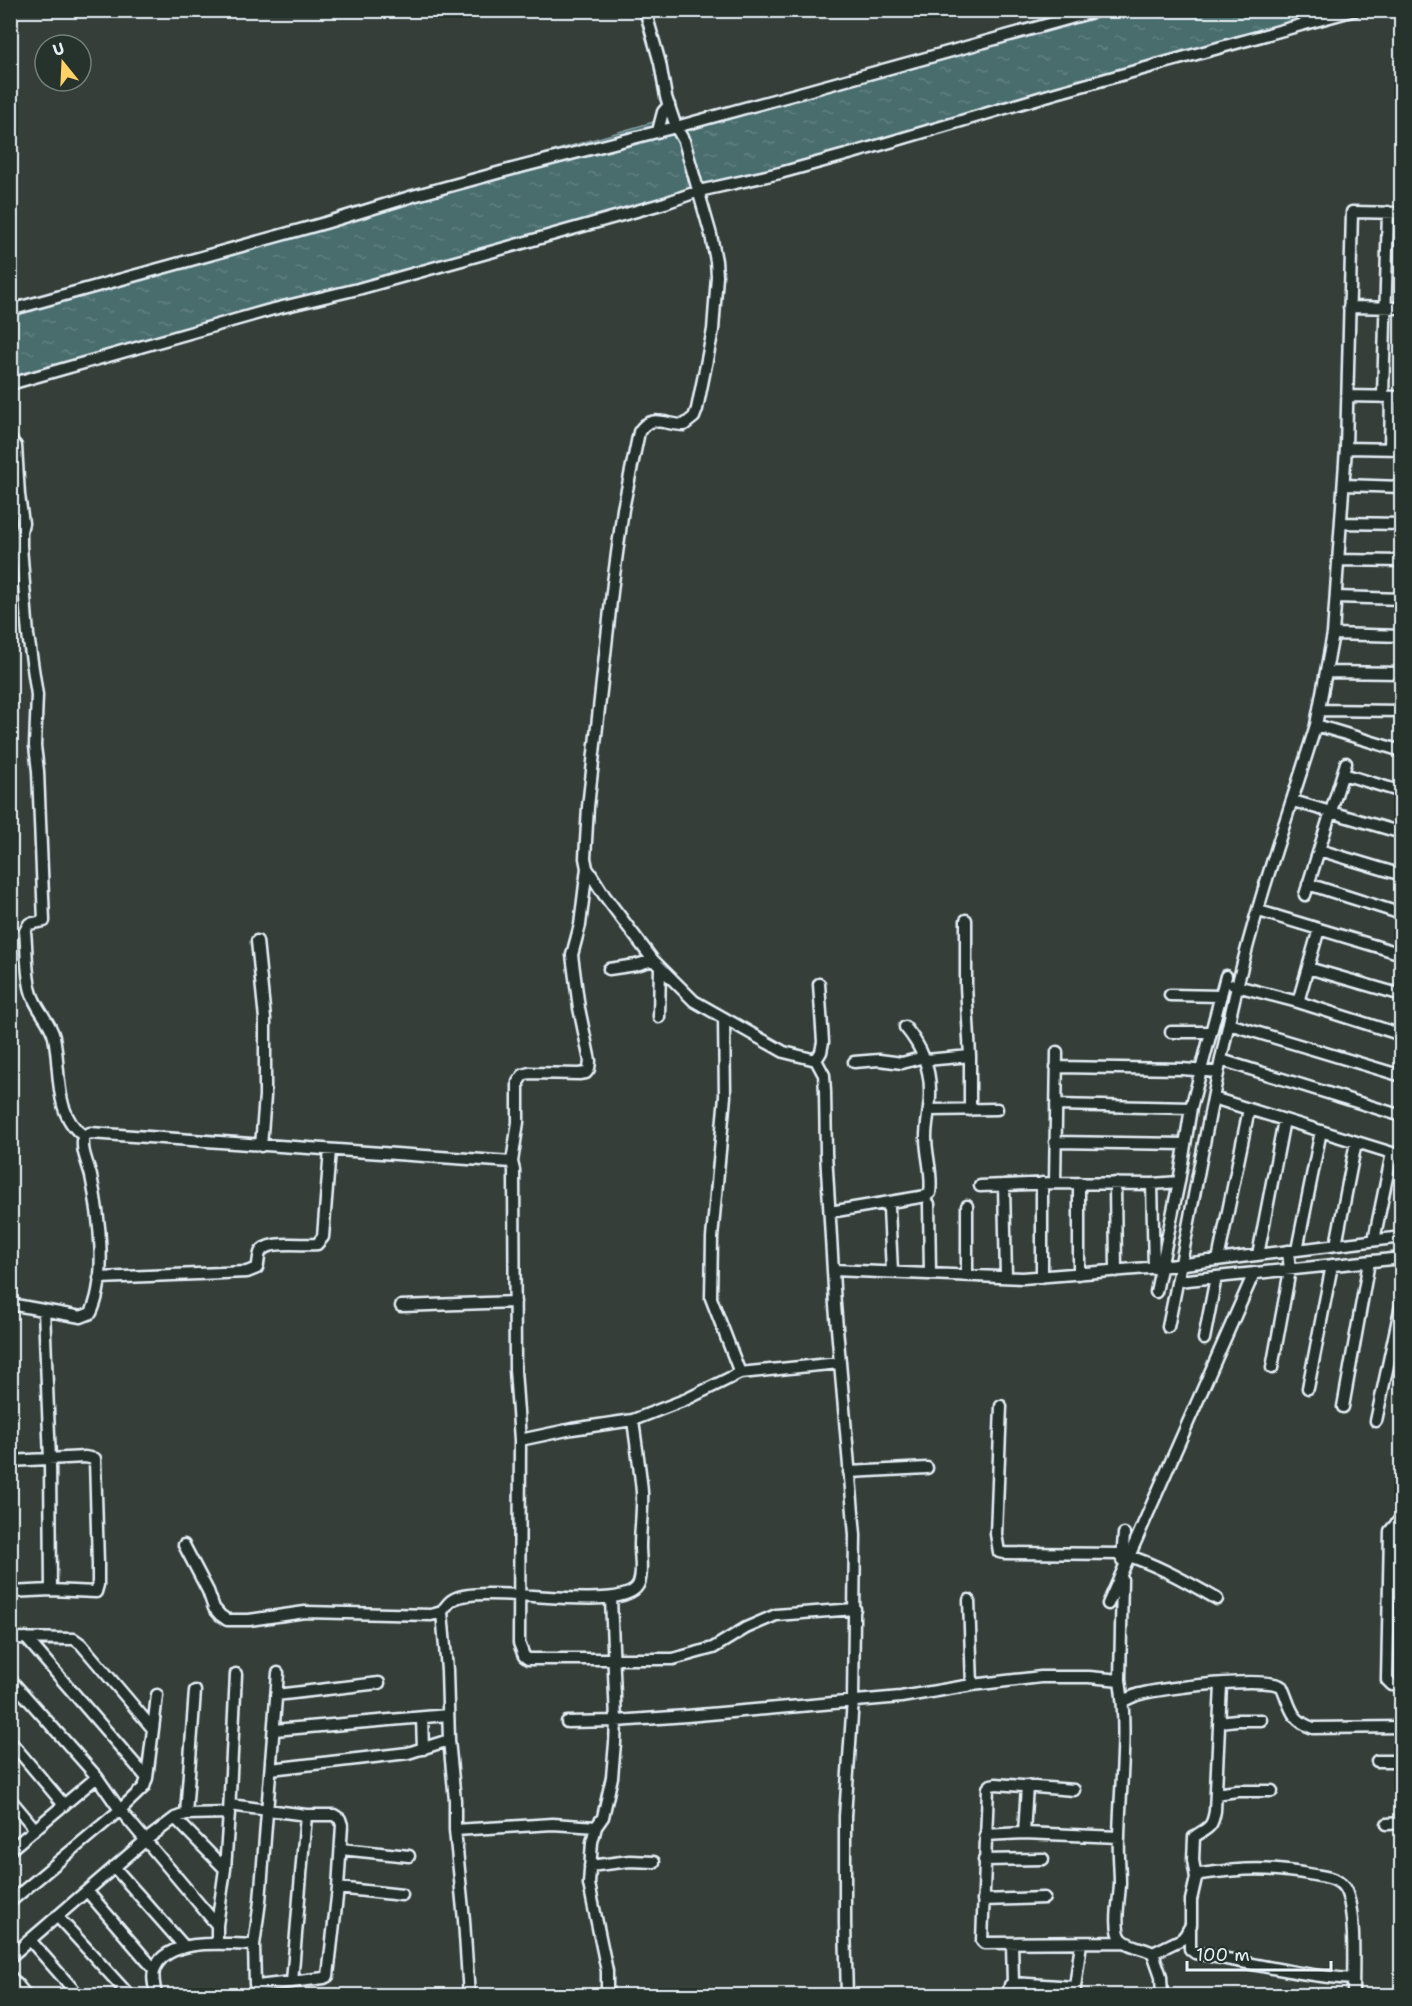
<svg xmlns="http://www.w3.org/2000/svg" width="1412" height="2006" font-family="'Shantell Sans',sans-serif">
<defs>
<pattern id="water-ripples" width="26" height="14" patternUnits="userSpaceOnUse" patternTransform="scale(1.5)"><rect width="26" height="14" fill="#486c6c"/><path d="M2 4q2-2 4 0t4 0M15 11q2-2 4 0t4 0" fill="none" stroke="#628182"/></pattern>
</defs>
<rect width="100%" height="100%" fill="#353e38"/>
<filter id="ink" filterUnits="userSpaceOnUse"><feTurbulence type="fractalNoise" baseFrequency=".0167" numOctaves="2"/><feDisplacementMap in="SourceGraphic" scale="12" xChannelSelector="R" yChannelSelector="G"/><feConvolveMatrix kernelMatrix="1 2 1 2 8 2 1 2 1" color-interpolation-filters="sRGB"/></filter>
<g filter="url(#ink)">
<path fill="url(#water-ripples)" stroke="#88a1a4" stroke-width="1.5" d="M 1096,11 L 1356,11 L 11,383 L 11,309 L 660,120 L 676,127 Z"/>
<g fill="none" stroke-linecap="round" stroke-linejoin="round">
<defs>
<path id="street" d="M 645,10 L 660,63 L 666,97 L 676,127 L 684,141 L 711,235 L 716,261 L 717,276 L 713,330 L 697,409 L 694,417 L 684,425 C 666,425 650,413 639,432 L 623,509 L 613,583 L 588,807 L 585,858 L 587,868 L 604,895 L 653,960 L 694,1001 L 784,1052 L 816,1060 L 824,1075 L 825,1092 L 826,1153 L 835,1305 L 855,1535 L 853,1700 L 845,1816 L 845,1924 L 847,1996
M 658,131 L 663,112 L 669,105
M 1349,307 L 1402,308
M 10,310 L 325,223 L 413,196 L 501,172 L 676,127 L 1100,10
M 10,384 L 270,310 L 358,289 L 512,246 L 665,203 L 699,191 L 780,173 L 853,153 L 1056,93 L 1355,10
M 1347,396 L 1402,397
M 1383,397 L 1388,212
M 10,439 L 16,446 L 19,495 L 23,523 L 21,531 L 21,546 L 28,635 L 37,695 L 35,746 L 38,771 L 44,921 L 29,924 L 25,931 C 27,951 26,973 31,991 C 35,1009 50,1020 54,1037 C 61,1069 53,1115 84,1136
M 1346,448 L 1352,212 L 1402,213
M 1390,449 L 1391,397
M 1344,485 L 1402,487
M 1341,523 L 1402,524
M 1339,560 L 1402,561
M 1336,597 L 1402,599
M 1333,634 L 1402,636
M 1326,672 L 1402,673
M 1319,710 L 1402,711
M 1316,725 L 1402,751
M 1343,774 L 1402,792
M 1293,801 L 1402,833
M 1319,850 L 1402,875
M 1308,884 L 1402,914
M 1305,895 L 1346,763
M 1259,911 L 1402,954
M 257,941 L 265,1019 L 265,1096 L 261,1146
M 1308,968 L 1402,995
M 609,969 L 636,965 L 653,960
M 1233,985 L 1298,1002 L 1402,1035
M 1170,995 L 1221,996
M 1298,1002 L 1319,929
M 659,1017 L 660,967
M 724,1018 L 725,1096 L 712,1238 L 711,1298 L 740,1373
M 1229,1024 L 1402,1076
M 1171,1032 L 1211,1032
M 970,1056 L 970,1110
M 816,1060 L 821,1052 L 823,1042 L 819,984
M 926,1060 L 970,1056 L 966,986 L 966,920
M 1221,1060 L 1402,1116
M 854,1062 L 879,1060 L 902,1063 L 924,1057
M 1056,1067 L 1182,1069 L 1218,1072
M 1213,1098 L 1402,1156
M 1056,1105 L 1191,1108
M 929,1110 L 997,1109
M 1055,1142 L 1185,1144
M 512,1162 L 518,1122 L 518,1082 L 523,1075 L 529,1073 L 579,1074 L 586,1073 L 589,1069 L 590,1061 L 579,1008 L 572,955 L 580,925 L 587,868
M 1055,1183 L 1057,1052
M 1079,1183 L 1079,1274
M 1115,1183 L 1116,1271
M 1152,1184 L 1154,1268
M 1004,1185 L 1006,1277
M 980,1186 L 1055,1183 L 1152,1184 L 1179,1182
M 929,1204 L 930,1274
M 967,1206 L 967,1275
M 889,1208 L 892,1272
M 830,1212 L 926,1196 L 930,1193 C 933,1174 926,1156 926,1137 C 926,1123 930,1109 930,1095 C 931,1068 922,1047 905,1027
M 1374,1240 L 1392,1153
M 1336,1245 L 1356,1142
M 1297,1250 L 1321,1131
M 1258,1255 L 1284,1120
M 1218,1260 L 1249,1109
M 833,1270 L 1023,1278 L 1160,1267 L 1402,1237
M 1042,1277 L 1042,1183
M 99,1278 L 247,1272 L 257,1268 C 259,1263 258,1258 260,1253 C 266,1239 304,1246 317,1244 L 323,1237 L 330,1150
M 1178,1281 L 1402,1258
M 1156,1292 L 1179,1182 L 1191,1108 L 1226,976
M 10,1304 L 81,1317 L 91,1313 C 108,1278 99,1214 91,1176 C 88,1163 80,1149 84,1136 L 90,1133 L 512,1162 L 514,1170 L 515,1370 L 520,1440 L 519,1643 L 524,1656 L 528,1659 L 673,1659 L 713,1648 L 746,1628 L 776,1615 L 855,1609
M 401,1306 L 515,1302
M 44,1310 L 50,1460 L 51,1590
M 1168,1327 C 1192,1214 1210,1100 1237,987 C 1258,899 1289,812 1316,725 L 1333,634 L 1346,448 L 1402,449
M 1204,1339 L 1216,1277
M 1272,1368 L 1290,1270 L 1288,1251
M 1308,1388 L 1332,1265
M 1001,1406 L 996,1534 L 999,1552 L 1004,1553 L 1123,1554 C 1156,1564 1187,1582 1217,1599
M 1343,1407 L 1369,1262
M 1376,1421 L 1402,1300
M 520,1440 L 572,1429 L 633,1420
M 10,1461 L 85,1457 L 95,1459 L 98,1564 L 98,1585 L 96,1592 L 51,1590 L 10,1592
M 849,1472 L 927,1468
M 1390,1531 L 1402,1517
M 1402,1531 L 1390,1531 L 1387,1680 L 1392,1685 L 1402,1685
M 184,1545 L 208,1591 L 214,1608 L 220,1615 L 227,1620 L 249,1620 L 305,1612 L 431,1615 L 442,1612 C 445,1607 448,1602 454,1599 C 486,1582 628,1617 639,1583 C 643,1572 640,1559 640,1547 C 640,1529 643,1511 642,1492 C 640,1468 636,1444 633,1420 L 687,1399 L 740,1373 L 839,1363
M 1122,1560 L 1124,1534
M 969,1600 L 972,1685
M 1108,1604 L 1254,1273
M 442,1612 L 447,1670 L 449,1740 L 455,1800 L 455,1830 L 464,1920 L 469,1996
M 10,1638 L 74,1639 L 81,1644 L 153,1729 L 147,1778 L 144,1787 L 120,1810 L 10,1902
M 26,1638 L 147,1778
M 10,1679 L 97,1777 L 120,1810 L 217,1925
M 1120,1680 L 1122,1579
M 276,1695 L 379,1683
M 1123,1701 C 1129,1699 1134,1695 1140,1694 C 1161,1688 1269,1675 1282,1687 C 1291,1707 1290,1720 1313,1728 L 1402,1727
M 422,1718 L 423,1749
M 567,1722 L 616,1721 L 687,1716 L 901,1697 L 972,1685 L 1041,1677 L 1089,1677 L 1120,1680 C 1128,1732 1120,1785 1119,1837 C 1118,1852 1120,1868 1120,1883 C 1120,1896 1113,1927 1121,1938 C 1126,1946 1144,1948 1153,1953 L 1161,1976 L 1162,1996
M 1219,1722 L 1237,1720 L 1261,1720
M 153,1729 L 157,1695
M 274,1730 L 448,1715
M 10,1741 L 64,1805
M 1377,1761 L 1402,1761
M 271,1769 L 408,1753 L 449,1740
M 1074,1790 L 996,1784 L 991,1785 L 988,1788 L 982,1941 L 984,1943 L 1125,1942
M 1216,1794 L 1237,1791 L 1272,1791
M 10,1799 L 35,1829
M 230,1805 L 306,1815 L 334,1815 L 340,1819 L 342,1825 L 338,1888 L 328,1976 L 324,1978 L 258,1986 L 255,1984 L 254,1945
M 186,1814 L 195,1691
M 175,1818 L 225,1869
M 1387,1824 L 1402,1823
M 455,1830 L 553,1824 L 596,1827
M 1024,1833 L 1027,1786
M 985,1835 L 1024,1833 L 1119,1837
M 341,1849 L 409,1856
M 10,1850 L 97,1777
M 984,1860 L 1043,1859
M 590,1866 L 630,1861 L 654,1862
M 114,1867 L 184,1946
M 1196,1878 L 1193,1860 L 1194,1837 C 1208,1827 1212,1829 1215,1811 L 1221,1685
M 338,1888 L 402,1895
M 87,1891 L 154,1969
M 983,1900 L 1044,1898
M 57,1916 L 130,1996
M 1190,1928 L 1190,1949 L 1195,1953 C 1247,1962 1300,1976 1353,1979
M 30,1940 L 79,1996
M 1012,1943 L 1013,1983
M 217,1944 L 217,1925 L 225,1869 L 229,1813
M 1153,1953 L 1182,1939 L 1186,1934 L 1191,1925 L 1191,1900 L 1196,1878 L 1200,1874 C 1244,1868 1271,1867 1314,1875 C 1326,1877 1340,1878 1346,1891 C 1356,1914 1353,1969 1353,1996
M 10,1957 L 146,1840 L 175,1818 L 186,1814 L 229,1813 L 236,1674
M 10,1976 L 27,1996
M 292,1982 L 306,1815
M 1075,1987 L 1081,1943
M 156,1996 C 155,1987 151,1976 155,1968 C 168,1937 227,1944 254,1945 L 260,1901 L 278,1673
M 607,1996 L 607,1971 L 589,1884 L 592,1842 L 596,1827 L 603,1817 L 612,1777 L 615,1743 L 616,1721 L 611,1598
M 1008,1996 L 1010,1985 L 1013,1983 L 1075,1987 L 1074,1996"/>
</defs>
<use href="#street" stroke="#e8f1f8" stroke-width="15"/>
<use href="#street" stroke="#26332d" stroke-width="10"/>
</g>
</g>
<rect width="1412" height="2006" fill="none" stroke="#26332d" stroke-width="36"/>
<rect x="18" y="18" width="1376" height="1970" fill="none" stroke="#e8f1f8" stroke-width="2" filter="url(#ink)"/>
<g transform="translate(63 63) rotate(342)"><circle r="28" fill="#26332d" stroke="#747f7e" stroke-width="1.5"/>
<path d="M0-4.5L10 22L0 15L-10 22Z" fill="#ffd166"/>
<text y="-9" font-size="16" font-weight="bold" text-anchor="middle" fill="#e8f1f8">U</text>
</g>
<path d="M1187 1961v9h144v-9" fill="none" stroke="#e8f1f8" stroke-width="3"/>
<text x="1196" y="1961" font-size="18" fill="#e8f1f8" stroke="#26332d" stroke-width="4.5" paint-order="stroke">100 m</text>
</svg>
